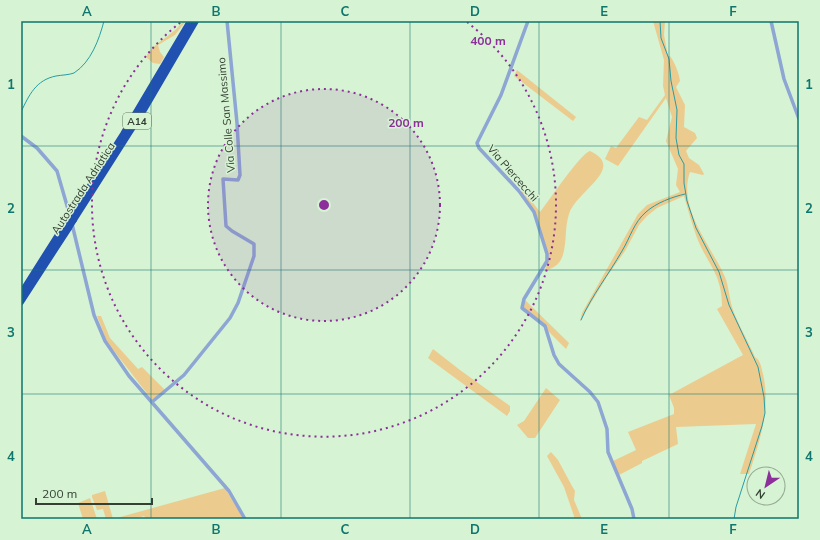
<svg xmlns="http://www.w3.org/2000/svg" width="820" height="540" font-family="Mulish,sans-serif">
<rect width="100%" height="100%" fill="#d6f3d3"/>
<path fill="#eccb8f" d="M 183,21 L 186,21 L 175,35 L 158,45 L 160,52 L 164,57 L 160,64 L 153,63 L 146,57 C 155,41 173,36 183,21 Z
M 653,21 L 665,21 L 664,35 L 668,56 L 670,56 C 675,63 679,73 680,81 L 676,87 L 685,105 L 684,127 L 695,133 L 697,138 L 686,151 L 689,158 L 699,165 L 704,174 L 703,175 L 690,172 C 677,208 712,247 725,277 C 729,287 729,299 733,310 C 739,326 748,341 755,357 C 761,361 761,367 763,374 C 771,409 760,440 749,474 L 740,474 L 756,424 L 676,427 L 678,444 L 642,461 L 642,463 L 619,475 L 613,461 L 636,450 L 628,432 L 674,414 L 674,408 L 669,395 L 743,355 L 717,309 L 722,306 C 722,274 708,265 697,238 C 692,224 688,210 684,196 L 657,208 L 647,216 L 639,225 L 625,251 L 608,275 L 580,321 L 582,313 L 638,214 L 647,205 L 680,192 L 676,185 L 678,169 L 666,141 L 672,117 L 666,98 L 618,166 L 605,159 L 611,146 L 616,148 L 639,117 L 647,120 L 665,95 L 663,86 L 664,60 Z
M 517,70 L 576,117 L 573,121 L 514,76 Z
M 590,151 C 627,168 576,191 569,214 C 562,234 572,266 545,270 L 548,262 L 535,212 L 520,192 L 523,190 L 540,212 C 549,201 580,154 590,151 Z
M 525,300 L 569,343 L 566,349 L 549,332 L 545,324 L 523,307 Z
M 97,316 L 101,316 L 110,338 L 138,369 L 142,367 L 165,390 L 153,401 L 107,342 Z
M 433,349 L 460,370 L 510,406 L 510,411 L 507,416 L 428,358 Z
M 546,388 L 560,400 L 535,438 L 528,438 L 517,425 L 524,421 Z
M 551,452 L 558,460 L 572,486 L 575,491 L 574,500 L 582,519 L 575,519 L 564,487 L 547,456 Z
M 225,488 L 244,519 L 146,519 L 144,516 L 136,519 L 113,519 Z
M 105,491 L 113,519 L 106,519 L 103,509 L 97,510 L 92,497 L 92,495 Z
M 90,498 L 97,519 L 83,519 L 78,503 Z"/>
<g fill="none" stroke-linecap="round" stroke-linejoin="round">
<path stroke="#269da5" stroke-width="1" d="M 660,21 L 661,38 L 669,59 L 671,81 L 677,110 L 676,138 L 679,155 L 684,164 L 684,183 L 687,201 L 696,228 L 719,272 L 729,305 L 758,367 L 764,397 L 765,413 L 762,426 L 736,507 L 734,519
M 21,112 C 29,95 36,80 56,76 C 61,75 69,75 74,73 C 91,62 99,40 104,21
M 581,320 C 592,295 609,274 622,251 C 630,238 634,222 646,212 C 656,203 672,197 685,194"/>
<path stroke="#8da6d3" stroke-width="3.5" d="M 528,21 L 501,95 L 477,143 L 479,148 L 519,191 L 534,212 L 547,254 L 547,261 L 524,299 L 522,308 L 545,326 L 554,355 L 559,364 L 590,392 L 598,402 L 607,429 L 608,452 L 632,509 L 634,519
M 771,21 L 784,79 L 799,119
M 21,136 L 37,148 L 57,171 L 70,216
M 72,224 L 94,315 L 105,341 L 129,376 L 229,491 L 245,519
M 152,402 L 184,375 L 230,318 L 238,303 L 254,256 L 254,244 L 232,231 L 226,226 L 223,179 L 238,180 L 240,175 L 237,123 L 227,21"/>
<path stroke="#2151b0" stroke-width="6" d="M 73,212 L 123,134 L 190,21
M 74,220 L 144,110 L 196,21
M 21,293 L 66,222
M 21,302 L 69,228"/>
<path stroke="#2151b0" stroke-width="6" d="M 66,222 L 73,212
M 69,228 L 74,220"/>
</g>
<path fill="none" stroke="#0f766e" stroke-width="1" stroke-opacity="0.55" d="M 151,21 L 151,519M 281,21 L 281,519M 410,21 L 410,519M 539,21 L 539,519M 669,21 L 669,519M 21,146 L 799,146M 21,270 L 799,270M 21,394 L 799,394"/>
<circle cx="324" cy="205" r="116" fill="#8c2f9a" fill-opacity=".12"/>
<g fill="none" stroke="#8c2f9a" stroke-width="2" stroke-dasharray="2 4">
<circle cx="324" cy="205" r="116"/>
<path d="M467 22A232 232 0 1 1 181 22"/>
</g>
<g text-anchor="middle" dominant-baseline="central" stroke-width="3" stroke-linejoin="round" paint-order="stroke">
<rect fill="#d6f3d3" stroke="#657663" stroke-width="1" x="123" y="113" width="28" height="16" rx="3"/>
<g font-size="10" font-weight="bold" fill="#344033">
<text x="137" y="121">A14</text>
</g>
<g font-size="11" fill="#344033" stroke="#d6f3d3">
<text transform="translate(226 115) rotate(-95)">Via Colle San Massimo</text>
<text transform="translate(513 173) rotate(49)">Via Piercecchi</text>
<text transform="translate(83 188) rotate(-57)">Autostrada Adriatica</text>
</g>
</g>
<circle cx="324" cy="205" r="6" fill="#8c2f9a" stroke="#d6f3d3" stroke-width="2"/>
<g font-size="12" text-anchor="middle" font-weight="bold" fill="#8c2f9a" stroke="#d6f3d3" stroke-width="3" stroke-linejoin="round" paint-order="stroke">
<text x="488" y="45">400 m</text>
<text x="406" y="127">200 m</text>
</g>
<rect width="820" height="540" fill="none" stroke="#d6f3d3" stroke-width="44"/>
<g transform="translate(766 486) rotate(215)"><circle r="19" fill="#d6f3d3" stroke="#95ab93"/>
<path d="M0-3L7 15L0 10L-7 15Z" fill="#8c2f9a"/>
<text y="-6" font-size="11" font-weight="bold" text-anchor="middle" fill="#344033">N</text>
</g>
<path d="M36 498v6h116v-6" fill="none" stroke="#344033" stroke-width="2"/>
<text x="42" y="498" font-size="12" fill="#344033" stroke="#d6f3d3" stroke-width="3" paint-order="stroke">200 m</text>
<rect x="22" y="22" width="776" height="496" fill="none" stroke="#0f766e" stroke-width="1.5"/>
<g font-size="13" text-anchor="middle" font-weight="bold" fill="#0f766e">
<text x="87" y="16">A</text>
<text x="216" y="16">B</text>
<text x="345" y="16">C</text>
<text x="475" y="16">D</text>
<text x="604" y="16">E</text>
<text x="733" y="16">F</text>
<text x="11" y="89">1</text>
<text x="809" y="89">1</text>
<text x="11" y="213">2</text>
<text x="809" y="213">2</text>
<text x="11" y="337">3</text>
<text x="809" y="337">3</text>
<text x="11" y="461">4</text>
<text x="809" y="461">4</text>
<text x="87" y="534">A</text>
<text x="216" y="534">B</text>
<text x="345" y="534">C</text>
<text x="475" y="534">D</text>
<text x="604" y="534">E</text>
<text x="733" y="534">F</text>
</g>
</svg>
